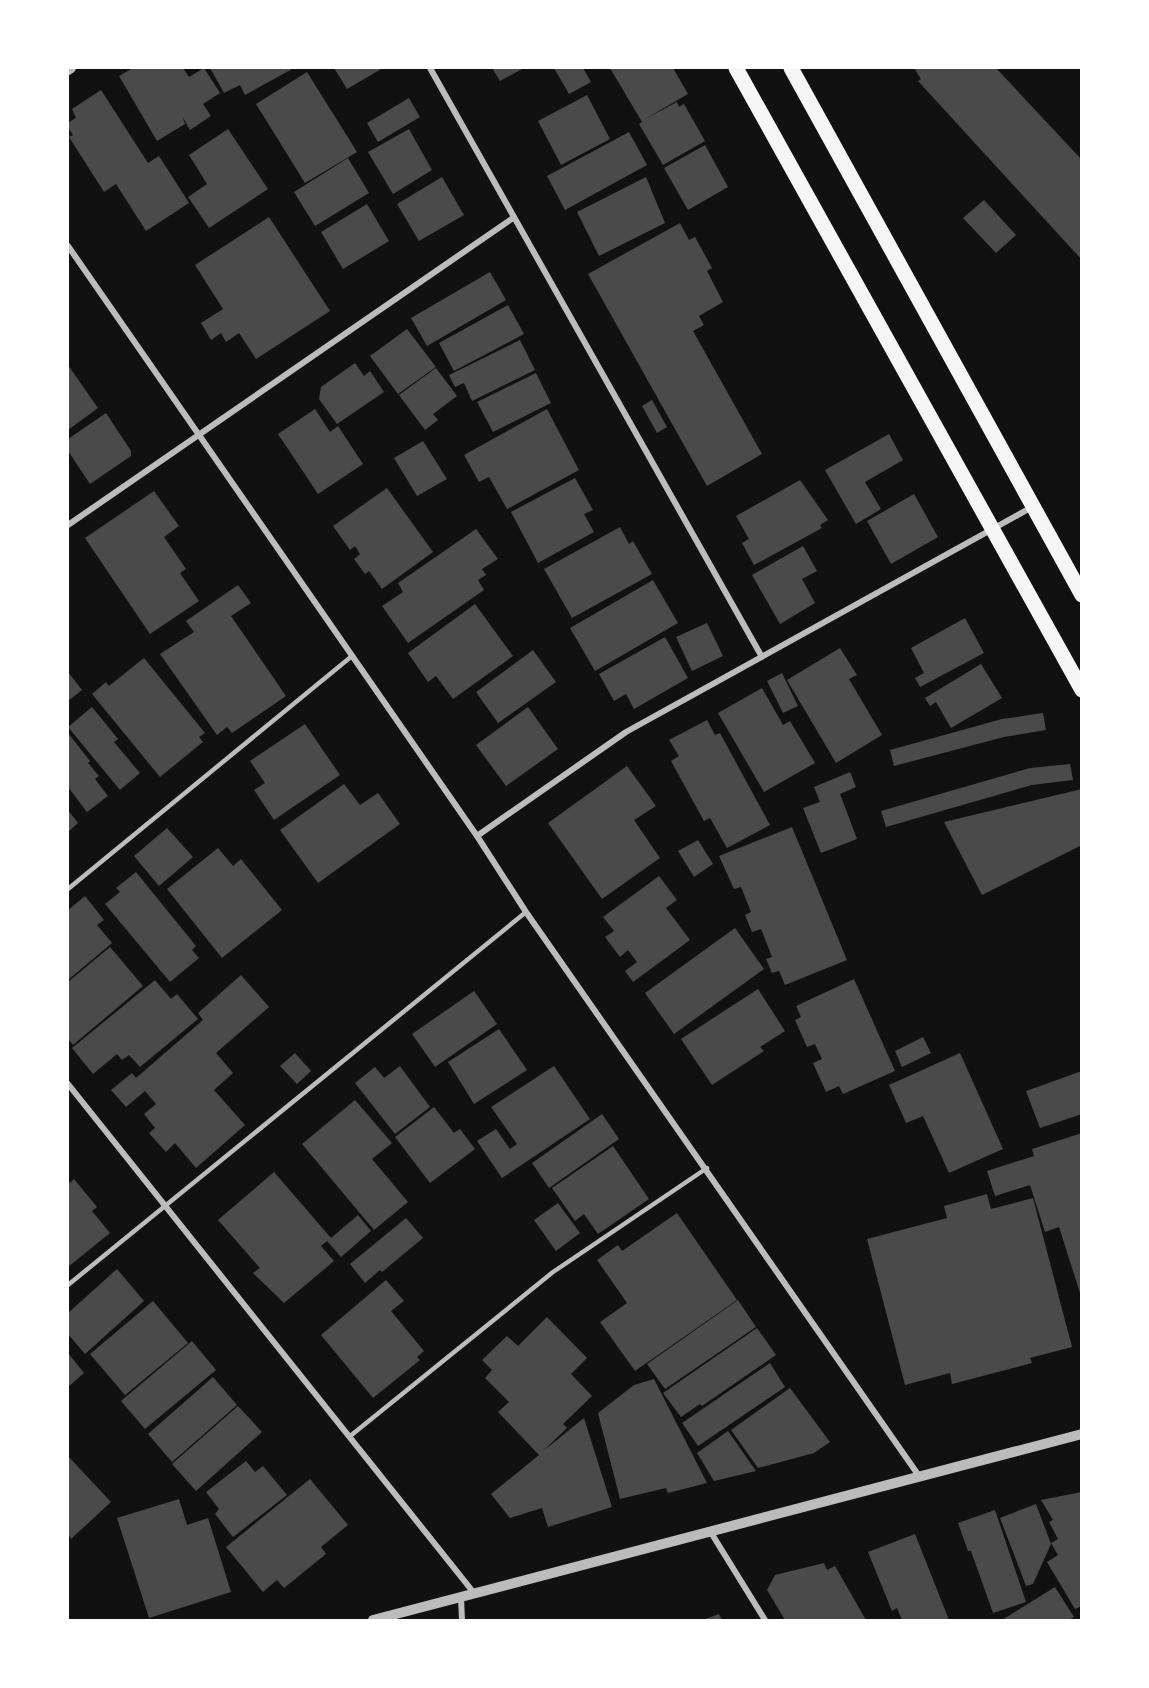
<svg xmlns="http://www.w3.org/2000/svg" width="1149" height="1688" font-family="Merriweather,serif">
<rect width="100%" height="100%" fill="#111"/>
<path fill="#4a4a4a" d="M 133,68 L 183,68 L 189,77 L 204,68 L 220,93 L 203,104 L 211,116 L 190,130 L 182,116 L 185,124 L 157,141 L 119,76 Z
M 210,68 L 294,68 L 245,95 L 240,85 L 224,93 Z
M 334,68 L 383,68 L 347,89 Z
M 492,68 L 524,68 L 500,81 Z
M 554,68 L 583,68 L 591,82 L 569,94 Z
M 610,68 L 673,68 L 688,94 L 645,119 L 677,102 L 679,107 L 684,104 L 705,141 L 663,165 L 639,124 L 642,122 Z
M 914,68 L 996,68 L 1082,160 L 1082,260 L 918,81 L 921,79 Z
M 307,72 L 357,152 L 305,183 L 256,104 Z
M 101,90 L 148,163 L 159,156 L 189,203 L 146,231 L 116,184 L 104,192 L 69,137 L 73,135 L 68,128 L 69,122 L 76,118 L 72,109 Z
M 587,95 L 610,139 L 561,165 L 538,121 Z
M 409,98 L 420,117 L 378,142 L 367,123 Z
M 228,129 L 268,189 L 209,228 L 188,197 L 207,184 L 189,155 Z
M 409,129 L 432,170 L 393,194 L 368,152 Z
M 629,132 L 647,165 L 565,210 L 547,176 Z
M 705,145 L 728,187 L 688,210 L 664,168 Z
M 348,158 L 369,193 L 315,226 L 294,192 Z
M 442,177 L 464,215 L 419,241 L 397,204 Z
M 646,177 L 665,223 L 599,256 L 577,212 Z
M 984,200 L 1016,235 L 996,253 L 963,218 Z
M 367,204 L 389,241 L 343,269 L 321,232 Z
M 269,217 L 330,311 L 256,359 L 239,333 L 226,342 L 221,333 L 211,340 L 201,323 L 223,309 L 195,265 Z
M 680,223 L 689,240 L 695,237 L 712,268 L 707,271 L 723,302 L 699,316 L 704,325 L 693,331 L 762,454 L 707,486 L 588,274 Z
M 490,272 L 506,300 L 427,346 L 411,318 Z
M 508,305 L 524,334 L 454,371 L 439,343 Z
M 407,329 L 436,367 L 398,394 L 370,356 Z
M 520,340 L 535,370 L 472,401 L 464,383 L 455,387 L 449,375 Z
M 355,363 L 364,376 L 370,371 L 384,392 L 337,424 L 319,399 L 321,387 Z
M 68,365 L 98,408 L 68,430 Z
M 436,368 L 457,396 L 433,414 L 438,420 L 425,430 L 399,395 Z
M 536,373 L 551,403 L 493,432 L 477,402 Z
M 652,400 L 667,427 L 657,433 L 642,406 Z
M 315,409 L 330,432 L 338,426 L 363,464 L 318,494 L 278,434 Z
M 547,409 L 579,470 L 507,509 L 489,477 L 479,482 L 464,455 Z
M 106,413 L 131,451 L 131,456 L 90,484 L 68,451 L 68,439 Z
M 889,434 L 903,460 L 865,482 L 881,509 L 856,524 L 825,470 Z
M 423,441 L 447,479 L 417,496 L 394,458 Z
M 575,478 L 593,510 L 584,514 L 594,532 L 538,563 L 511,512 Z
M 800,480 L 828,520 L 820,525 L 822,528 L 754,565 L 742,543 L 749,539 L 736,516 Z
M 387,488 L 433,552 L 382,589 L 369,571 L 365,574 L 354,559 L 360,554 L 355,546 L 350,550 L 333,526 Z
M 154,491 L 179,526 L 164,537 L 186,569 L 180,573 L 199,601 L 150,634 L 85,538 Z
M 914,494 L 938,537 L 891,564 L 867,521 Z
M 620,527 L 629,544 L 633,541 L 652,574 L 572,618 L 544,569 Z
M 476,529 L 498,559 L 482,569 L 486,575 L 478,580 L 484,590 L 408,643 L 382,606 L 403,592 L 398,583 Z
M 803,546 L 817,571 L 802,579 L 815,603 L 780,624 L 752,575 Z
M 653,580 L 678,623 L 595,671 L 570,628 Z
M 238,585 L 251,603 L 231,616 L 286,696 L 232,733 L 227,727 L 217,735 L 160,654 L 194,632 L 186,621 Z
M 475,604 L 513,656 L 453,699 L 436,676 L 428,682 L 408,653 Z
M 965,618 L 984,653 L 920,687 L 915,678 L 924,673 L 911,648 Z
M 707,623 L 723,656 L 692,671 L 676,637 Z
M 665,637 L 688,678 L 634,709 L 626,694 L 614,701 L 599,674 Z
M 840,648 L 857,675 L 849,679 L 882,735 L 836,763 L 787,680 Z
M 533,650 L 556,682 L 498,723 L 476,692 Z
M 144,658 L 205,733 L 199,737 L 203,742 L 160,777 L 92,694 L 106,682 L 109,686 Z
M 981,664 L 1002,698 L 951,728 L 936,702 L 930,706 L 925,698 Z
M 68,672 L 82,690 L 68,701 Z
M 782,673 L 798,706 L 783,713 L 767,681 Z
M 762,688 L 783,725 L 790,721 L 815,763 L 764,792 L 718,713 Z
M 92,707 L 118,739 L 114,742 L 140,773 L 120,790 L 68,727 Z
M 528,707 L 558,749 L 506,786 L 476,745 Z
M 1043,713 L 1046,730 L 1004,737 L 894,766 L 890,750 L 1002,719 Z
M 707,720 L 715,735 L 720,733 L 770,825 L 727,848 L 710,818 L 704,821 L 671,761 L 679,756 L 669,740 Z
M 305,724 L 340,775 L 274,820 L 254,790 L 265,783 L 250,761 Z
M 68,733 L 90,761 L 88,763 L 99,776 L 95,779 L 108,796 L 87,812 L 68,787 Z
M 1070,764 L 1073,780 L 1032,785 L 886,827 L 881,811 L 1030,768 Z
M 627,766 L 656,806 L 634,820 L 660,858 L 602,899 L 548,823 Z
M 850,772 L 856,787 L 840,794 L 857,839 L 821,853 L 803,808 L 820,802 L 814,787 Z
M 344,784 L 360,805 L 378,793 L 400,824 L 318,883 L 280,830 Z
M 1082,789 L 1082,845 L 982,895 L 944,822 Z
M 68,810 L 78,823 L 68,832 Z
M 792,827 L 847,960 L 785,985 L 779,971 L 772,973 L 766,959 L 772,957 L 761,929 L 752,932 L 745,915 L 751,912 L 741,887 L 734,889 L 719,856 Z
M 167,828 L 193,857 L 159,886 L 134,856 Z
M 698,840 L 713,864 L 694,877 L 678,851 Z
M 218,848 L 233,866 L 241,859 L 282,910 L 222,958 L 167,889 Z
M 136,872 L 196,946 L 192,950 L 199,958 L 170,982 L 105,904 L 120,892 L 116,888 Z
M 659,876 L 677,900 L 666,908 L 690,940 L 633,982 L 625,971 L 637,962 L 628,950 L 620,957 L 605,937 L 614,931 L 603,917 Z
M 85,896 L 104,920 L 97,925 L 112,943 L 68,980 L 68,910 Z
M 735,928 L 764,969 L 674,1034 L 645,993 Z
M 110,947 L 143,986 L 73,1045 L 68,1039 L 68,982 Z
M 241,975 L 269,1007 L 216,1053 L 233,1073 L 214,1090 L 245,1125 L 196,1168 L 175,1143 L 166,1152 L 149,1133 L 155,1128 L 144,1114 L 156,1104 L 145,1091 L 126,1107 L 111,1090 L 132,1073 L 136,1078 L 203,1020 L 198,1013 Z
M 854,979 L 895,1071 L 843,1094 L 839,1086 L 826,1092 L 813,1063 L 822,1059 L 815,1044 L 807,1047 L 795,1020 L 801,1017 L 796,1006 Z
M 155,980 L 171,999 L 177,994 L 198,1019 L 140,1067 L 129,1055 L 122,1060 L 117,1054 L 93,1074 L 72,1048 Z
M 758,989 L 785,1031 L 760,1047 L 764,1051 L 712,1085 L 681,1039 Z
M 474,991 L 497,1024 L 435,1067 L 412,1034 Z
M 499,1029 L 527,1070 L 474,1104 L 448,1062 Z
M 923,1037 L 931,1053 L 902,1067 L 895,1051 Z
M 295,1053 L 311,1071 L 297,1084 L 280,1066 Z
M 960,1053 L 1003,1149 L 949,1173 L 923,1116 L 906,1123 L 889,1085 Z
M 400,1066 L 430,1107 L 395,1134 L 355,1083 L 375,1067 L 384,1078 Z
M 554,1066 L 590,1119 L 502,1178 L 477,1141 L 496,1129 L 510,1149 L 517,1144 L 491,1107 Z
M 1082,1071 L 1082,1114 L 1040,1128 L 1026,1091 Z
M 355,1100 L 392,1143 L 372,1159 L 408,1202 L 374,1230 L 302,1144 Z
M 434,1107 L 454,1133 L 460,1129 L 475,1149 L 430,1183 L 395,1137 Z
M 602,1114 L 619,1139 L 549,1188 L 532,1163 Z
M 1082,1133 L 1082,1295 L 1081,1296 L 1059,1227 L 1045,1232 L 1030,1185 L 995,1196 L 987,1171 L 1034,1156 L 1032,1149 Z
M 613,1146 L 649,1199 L 598,1234 L 584,1214 L 575,1221 L 552,1188 Z
M 274,1172 L 331,1238 L 358,1215 L 371,1231 L 341,1257 L 327,1241 L 321,1246 L 334,1261 L 284,1303 L 253,1273 L 260,1268 L 218,1220 Z
M 74,1179 L 97,1207 L 92,1211 L 110,1233 L 68,1267 L 68,1180 L 70,1183 Z
M 987,1194 L 991,1209 L 1033,1198 L 1072,1347 L 1030,1358 L 1032,1363 L 952,1384 L 950,1373 L 905,1385 L 867,1239 L 947,1218 L 944,1206 Z
M 558,1203 L 580,1233 L 556,1251 L 534,1220 Z
M 677,1213 L 737,1300 L 635,1371 L 600,1322 L 627,1303 L 597,1260 L 618,1245 L 622,1251 Z
M 406,1218 L 423,1238 L 382,1272 L 380,1270 L 365,1283 L 350,1264 Z
M 117,1269 L 144,1301 L 85,1354 L 68,1334 L 68,1313 Z
M 386,1280 L 404,1301 L 391,1311 L 424,1351 L 417,1357 L 420,1360 L 373,1398 L 321,1335 Z
M 738,1300 L 756,1327 L 665,1389 L 647,1364 Z
M 153,1301 L 188,1343 L 125,1395 L 90,1354 Z
M 547,1317 L 587,1358 L 571,1374 L 592,1396 L 563,1424 L 567,1428 L 542,1452 L 584,1418 L 612,1507 L 548,1527 L 542,1508 L 510,1518 L 491,1494 L 539,1455 L 498,1412 L 509,1402 L 485,1378 L 492,1370 L 482,1360 L 507,1336 L 518,1346 Z
M 757,1328 L 776,1355 L 702,1406 L 700,1404 L 681,1417 L 663,1393 Z
M 192,1341 L 216,1370 L 145,1429 L 121,1401 Z
M 68,1353 L 84,1373 L 68,1387 Z
M 770,1363 L 785,1387 L 698,1446 L 682,1423 Z
M 213,1377 L 237,1405 L 172,1462 L 148,1434 Z
M 654,1379 L 707,1483 L 668,1493 L 666,1488 L 620,1499 L 598,1413 L 634,1385 Z
M 790,1388 L 830,1442 L 814,1453 L 758,1468 L 731,1430 Z
M 238,1406 L 262,1432 L 196,1491 L 172,1464 Z
M 728,1431 L 756,1471 L 714,1481 L 697,1453 Z
M 68,1456 L 111,1502 L 71,1539 L 68,1534 Z
M 246,1461 L 255,1472 L 263,1466 L 287,1495 L 233,1537 L 215,1514 L 219,1509 L 206,1492 Z
M 310,1479 L 348,1525 L 321,1547 L 326,1554 L 284,1588 L 277,1580 L 263,1592 L 226,1547 Z
M 1082,1492 L 1082,1606 L 1075,1609 L 1047,1562 L 1058,1555 L 1051,1543 L 1058,1539 L 1049,1522 L 1053,1520 L 1041,1500 Z
M 179,1499 L 187,1525 L 208,1518 L 231,1592 L 149,1618 L 117,1518 Z
M 1036,1504 L 1051,1544 L 1033,1584 L 1026,1586 L 1000,1518 Z
M 995,1510 L 1026,1602 L 993,1613 L 971,1551 L 968,1551 L 958,1523 Z
M 915,1534 L 949,1620 L 902,1620 L 897,1608 L 892,1611 L 868,1552 Z
M 824,1563 L 827,1570 L 835,1566 L 866,1620 L 785,1620 L 767,1590 L 775,1575 Z
M 1055,1587 L 1074,1617 L 1069,1620 L 1002,1620 Z
M 719,1614 L 722,1620 L 703,1620 Z"/>
<g fill="none" stroke-linecap="round" stroke-linejoin="round">
<path stroke="#bcbcbc" stroke-width="4.5" d="M 68,889 L 352,656
M 68,1285 L 526,912
M 349,1437 L 553,1272 L 707,1168"/>
<path stroke="#bcbcbc" stroke-width="6" d="M 430,68 L 762,657
M 68,246 L 477,836 L 526,912 L 919,1476
M 68,525 L 513,218
M 477,836 L 626,732 L 1034,506
M 68,1084 L 474,1593
M 710,1531 L 765,1620
M 461,1597 L 462,1620"/>
<path stroke="#bcbcbc" stroke-width="10" d="M 68,70 L 71,68
M 373,1620 L 1082,1434"/>
<path stroke="#f5f5f5" stroke-width="15" d="M 736,68 L 1082,690
M 791,68 L 1082,595"/>
</g>
<rect width="1149" height="1688" fill="none" stroke="#ffffff" stroke-width="138"/>
</svg>
